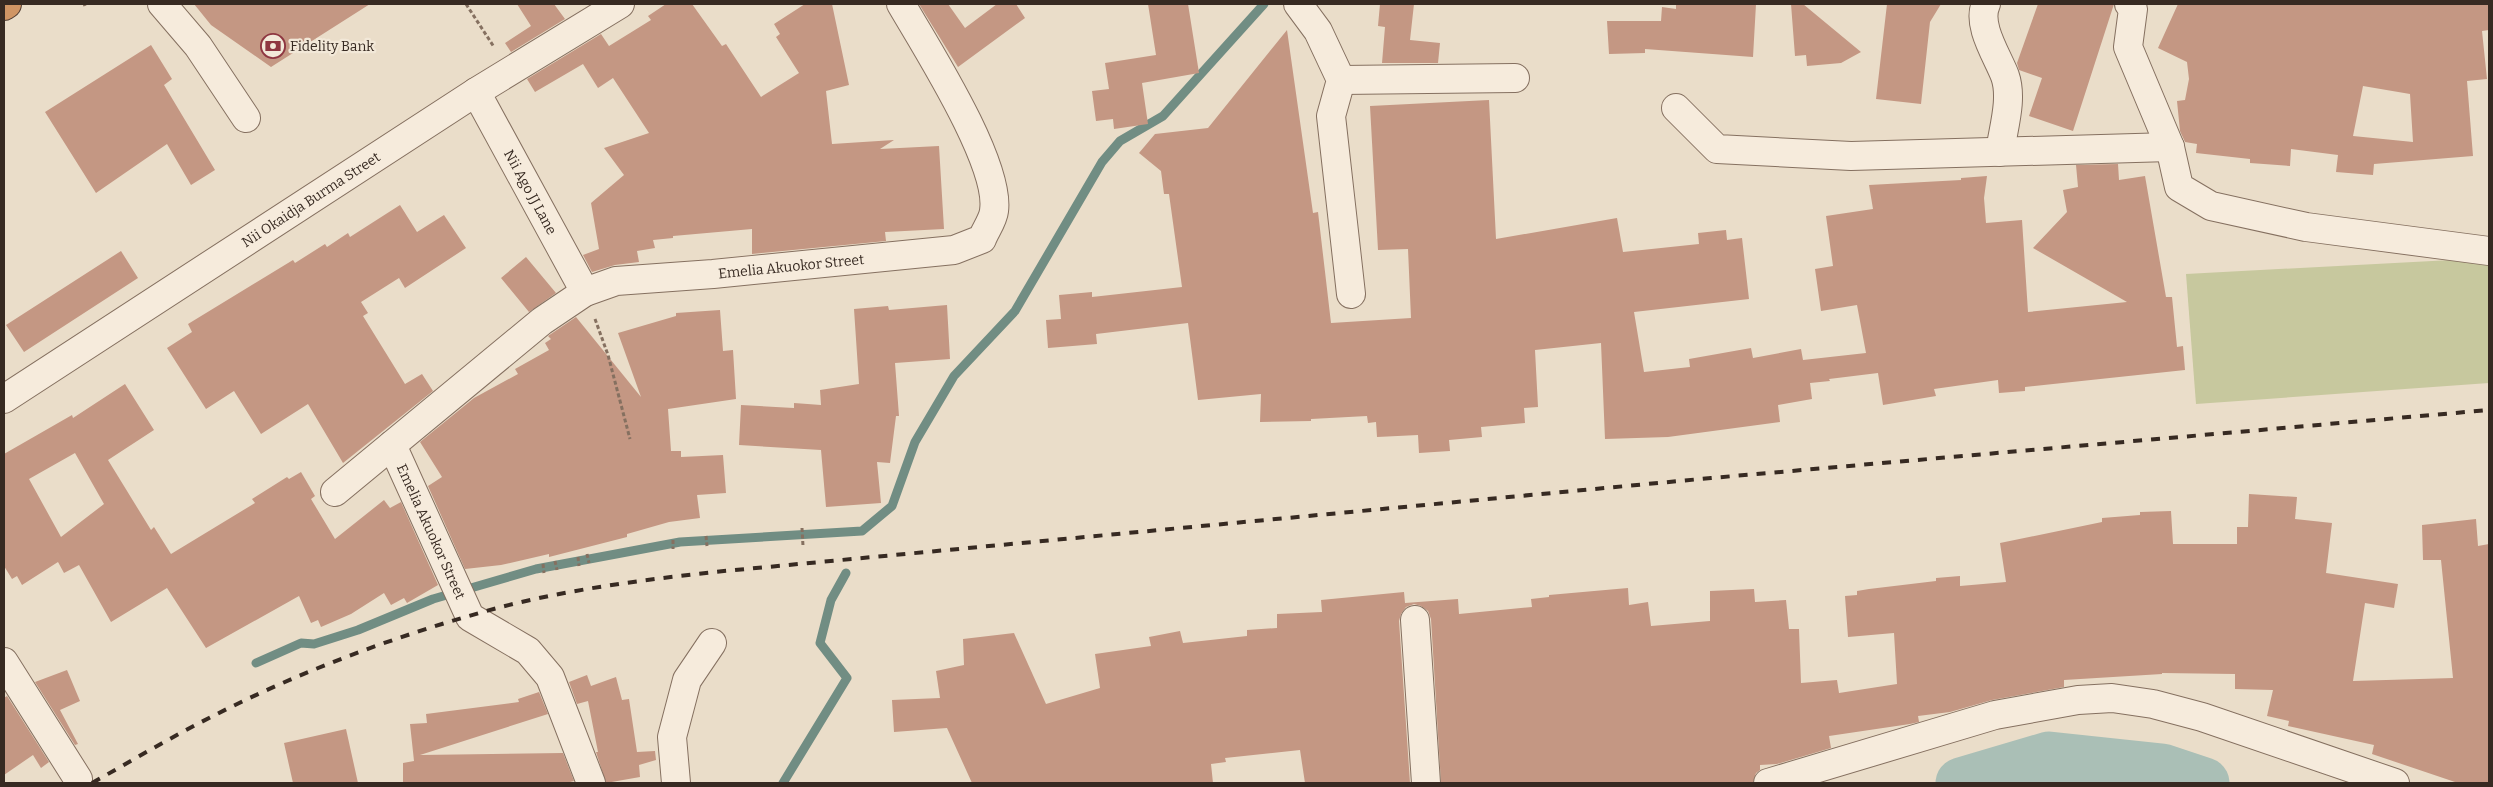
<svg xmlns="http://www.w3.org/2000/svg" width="2493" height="787" font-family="Bitter,serif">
<rect width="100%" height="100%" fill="#eaddc9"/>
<path fill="#c7c89e" d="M 2489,258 L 2489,383 L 2196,404 L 2186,274 Z"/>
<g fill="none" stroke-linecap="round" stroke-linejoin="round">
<path stroke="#718d83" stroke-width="9" d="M 256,663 L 301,643 L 314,644 L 358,630 L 433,599 L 536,569 L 680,542 L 862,531 L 892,506 L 915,442 L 954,376 L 1015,311 L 1102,162 L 1120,141 L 1163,116 L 1264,4
M 783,783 L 847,678 L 820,643 L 831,600 L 846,573"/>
<path stroke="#aabfb6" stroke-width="51" d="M 1961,783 L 2049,757 L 2162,769 L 2204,783"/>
</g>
<path fill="#c49783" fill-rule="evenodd" d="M 194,4 L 370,4 L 271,67 L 211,25 Z
M 517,4 L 554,4 L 565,19 L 511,52 L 505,43 L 531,26 Z
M 666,4 L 692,4 L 722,46 L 726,44 L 761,97 L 799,73 L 776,37 L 780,34 L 774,24 L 805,4 L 832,4 L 849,85 L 826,91 L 832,144 L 894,140 L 880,149 L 939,146 L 944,229 L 885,232 L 886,241 L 752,254 L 752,229 L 673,236 L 673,238 L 653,240 L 655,248 L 637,251 L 639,262 L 615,265 L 592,272 L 583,255 L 599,249 L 591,203 L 624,175 L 604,148 L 649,133 L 613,78 L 598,88 L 583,64 L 535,92 L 527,79 L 601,34 L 609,46 L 651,20 L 648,16 Z
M 919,4 L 948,4 L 965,28 L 997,4 L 1016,4 L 1025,18 L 958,67 Z
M 1148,4 L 1188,4 L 1199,73 L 1142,83 L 1148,124 L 1114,129 L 1113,119 L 1096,121 L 1092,91 L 1109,89 L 1105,63 L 1156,55 Z
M 1380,4 L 1414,4 L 1410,40 L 1440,43 L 1438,63 L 1382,63 L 1385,27 L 1378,26 Z
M 1676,4 L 1756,4 L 1753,57 L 1645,49 L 1645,53 L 1609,54 L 1607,21 L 1661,21 L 1662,7 L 1676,9 Z
M 1791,4 L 1803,4 L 1861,52 L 1841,63 L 1807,66 L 1806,55 L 1795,56 Z
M 1887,4 L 1941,4 L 1930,22 L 1921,104 L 1876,99 Z
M 2038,4 L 2114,4 L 2073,131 L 2029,116 L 2042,78 L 2019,70 L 2017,63 Z
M 2178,4 L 2489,4 L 2489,30 L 2482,31 L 2487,79 L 2467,81 L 2473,156 L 2374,164 L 2373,175 L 2336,172 L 2338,155 L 2291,149 L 2290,166 L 2250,163 L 2250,159 L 2196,153 L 2197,144 L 2185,142 L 2180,131 L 2177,101 L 2185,100 L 2189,79 L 2187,62 L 2158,48 ZM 2363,86 L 2410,94 L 2413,142 L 2353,136 Z
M 1287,30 L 1313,213 L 1318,212 L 1331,323 L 1411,318 L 1408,249 L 1378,250 L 1370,106 L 1489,100 L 1496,239 L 1617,218 L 1623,252 L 1699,244 L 1698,233 L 1726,230 L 1727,240 L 1742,238 L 1749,299 L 1634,312 L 1644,372 L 1690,367 L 1689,359 L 1751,348 L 1753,358 L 1801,349 L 1803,360 L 1866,353 L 1857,305 L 1821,311 L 1815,269 L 1833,266 L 1826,216 L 1873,209 L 1869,185 L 1961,180 L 1961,178 L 1987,176 L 1984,198 L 1986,223 L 2022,220 L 2028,312 L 2127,302 L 2033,248 L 2067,212 L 2063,190 L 2078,187 L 2076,165 L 2118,164 L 2119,180 L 2145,176 L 2166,297 L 2172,297 L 2177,347 L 2183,346 L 2185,370 L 2025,387 L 2025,391 L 1999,393 L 1998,380 L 1934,389 L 1936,396 L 1883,405 L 1878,373 L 1829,379 L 1830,381 L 1810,383 L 1812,399 L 1778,405 L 1780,422 L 1668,437 L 1605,439 L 1601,343 L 1535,350 L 1538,407 L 1524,408 L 1525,423 L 1481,427 L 1482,437 L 1449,440 L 1450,451 L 1419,453 L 1418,435 L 1377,437 L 1376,422 L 1368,423 L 1367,416 L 1311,419 L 1311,421 L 1260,422 L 1261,394 L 1198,400 L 1188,323 L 1096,334 L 1097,344 L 1048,348 L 1046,320 L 1061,319 L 1059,295 L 1092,292 L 1092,297 L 1182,287 L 1169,194 L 1164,194 L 1161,171 L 1139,153 L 1155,134 L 1208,128 Z
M 151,45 L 172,79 L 164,85 L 215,170 L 191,185 L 167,144 L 96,193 L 45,112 Z
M 400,205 L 417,232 L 444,215 L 466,248 L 405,288 L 399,278 L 361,302 L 368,313 L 363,316 L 405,384 L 422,374 L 433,391 L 343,463 L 308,404 L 261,434 L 234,391 L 206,409 L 167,348 L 192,332 L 188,324 L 293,260 L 295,263 L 325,244 L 327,247 L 348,233 L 350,237 Z
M 121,251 L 138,278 L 24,352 L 6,325 Z
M 526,257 L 556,293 L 529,312 L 501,278 Z
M 947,305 L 950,359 L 895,363 L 899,416 L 896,416 L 890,463 L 877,462 L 881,503 L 826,507 L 821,450 L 739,445 L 741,405 L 794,408 L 794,403 L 821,405 L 820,390 L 859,384 L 854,309 L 888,306 L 889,310 Z
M 720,310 L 723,351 L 733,350 L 736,399 L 668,409 L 671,451 L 681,451 L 681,457 L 723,455 L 726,493 L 697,495 L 700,518 L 669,522 L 627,534 L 627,537 L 549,557 L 549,554 L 501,565 L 465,569 L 428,486 L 442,477 L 420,442 L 474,398 L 518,374 L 515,369 L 549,350 L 545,343 L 551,339 L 548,336 L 576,317 L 641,397 L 618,333 L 676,316 L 676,313 Z
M 125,384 L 154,430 L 108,460 L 151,530 L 154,527 L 171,554 L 255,503 L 252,499 L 287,477 L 289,479 L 301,472 L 315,496 L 311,499 L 335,539 L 384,500 L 390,508 L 401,502 L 438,585 L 407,603 L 404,598 L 391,605 L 384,593 L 351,614 L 321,627 L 318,620 L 311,623 L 299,596 L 206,648 L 167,588 L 111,622 L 79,565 L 64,573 L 58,562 L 22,585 L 17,576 L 12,579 L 4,566 L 4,454 L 72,415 L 73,418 ZM 75,453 L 104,504 L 61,537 L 29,479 Z
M 2249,494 L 2297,497 L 2295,519 L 2332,523 L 2326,573 L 2398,584 L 2394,608 L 2365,603 L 2353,681 L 2453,678 L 2441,560 L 2423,560 L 2422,525 L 2476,519 L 2478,546 L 2489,544 L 2489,783 L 2458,783 L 2372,754 L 2374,745 L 2288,726 L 2289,721 L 2267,716 L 2273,690 L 2235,689 L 2235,674 L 2162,673 L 2162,674 L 2064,680 L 2064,687 L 1992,700 L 1950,712 L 1918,716 L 1919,722 L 1910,724 L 1829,736 L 1831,748 L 1777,764 L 1760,765 L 1760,770 L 1756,773 L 1753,783 L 1441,783 L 1431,619 L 1428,611 L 1421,606 L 1414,604 L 1406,607 L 1401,614 L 1399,621 L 1410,783 L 1305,783 L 1300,750 L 1225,758 L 1226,762 L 1211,764 L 1213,783 L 972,783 L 947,728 L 894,732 L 892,700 L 940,698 L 936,671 L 964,665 L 963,639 L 1014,633 L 1046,704 L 1100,688 L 1095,654 L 1151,646 L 1149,637 L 1180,631 L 1183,643 L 1247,636 L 1247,630 L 1277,628 L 1277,614 L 1322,612 L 1321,600 L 1404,592 L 1405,603 L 1458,599 L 1459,614 L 1532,607 L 1531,599 L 1549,597 L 1549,595 L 1628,588 L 1629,605 L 1648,602 L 1651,626 L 1710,621 L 1710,591 L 1754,589 L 1755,602 L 1786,600 L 1789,629 L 1799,629 L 1801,683 L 1837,680 L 1839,693 L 1897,684 L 1894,633 L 1848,637 L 1845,596 L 1857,595 L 1857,591 L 1869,589 L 1936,581 L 1936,578 L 1960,576 L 1960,586 L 2006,582 L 2000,543 L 2102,522 L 2102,518 L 2140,515 L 2140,512 L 2171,511 L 2173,544 L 2237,544 L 2237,527 L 2248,527 Z
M 67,670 L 80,701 L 60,710 L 78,744 L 75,745 L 35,682 Z
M 587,675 L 591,686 L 616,677 L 622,700 L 629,699 L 637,752 L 655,751 L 656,760 L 639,765 L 640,777 L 606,783 L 596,752 L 598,752 L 588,701 L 577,704 L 569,682 Z
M 539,692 L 548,714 L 420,755 L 563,753 L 574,781 L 566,783 L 403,783 L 403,763 L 414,761 L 410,724 L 427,723 L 426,714 L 519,702 L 518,699 Z
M 7,696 L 49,762 L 41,768 L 33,755 L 4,775 L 4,698 Z
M 346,729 L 358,783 L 293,783 L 284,743 Z"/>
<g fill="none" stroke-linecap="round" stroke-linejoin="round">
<defs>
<g id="minor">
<path d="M 162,4 L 198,46 L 246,118"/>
<path d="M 1298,4 L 1318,31 L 1341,80 L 1331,116 L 1351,294"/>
<path d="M 1986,4 C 1976,25 1998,57 2005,76 C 2013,99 2003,129 2000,152"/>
<path d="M 2129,4 L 2133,9 L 2128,47 L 2170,147 L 2179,187 L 2211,206 L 2306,227 L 2489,251"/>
<path d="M 1341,80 L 1515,78"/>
<path id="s1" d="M 476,92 L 585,292"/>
<path d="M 1676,108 L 1717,149 L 1851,156 L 2170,147"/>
<path id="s2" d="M 4,399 L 476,92 L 620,4"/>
<path id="s3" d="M 392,445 L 470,617 L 528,651 L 550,677 L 591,783"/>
<path id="s4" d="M 335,492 L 542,321 L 585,292 L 616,281 L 713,274 L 954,250 L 982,239 C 985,231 993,220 994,211 C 1001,164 926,47 901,4"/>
<path d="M 1415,620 L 1426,783"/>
<path d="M 4,662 L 78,779"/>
<path d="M 676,783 L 672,737 L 687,680 L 712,643"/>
<path d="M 1768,783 L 1995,715 L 2078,700 L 2112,698 L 2153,704 L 2202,717 L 2395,783"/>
</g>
<path id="highway" d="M 4,6 L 7,4"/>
</defs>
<use href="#minor" stroke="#857060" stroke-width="30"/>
<use href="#highway" stroke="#543f33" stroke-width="30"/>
<path stroke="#857060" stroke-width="3" stroke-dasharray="4 2.5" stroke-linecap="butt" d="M 466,4 L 494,47
M 83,5 L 86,4
M 595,319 L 608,355 L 630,439
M 802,528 L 803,546
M 706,536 L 707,546
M 673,540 L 673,549
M 587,554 L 589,563
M 578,557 L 579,566
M 555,561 L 557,570
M 543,564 L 544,573"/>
<use href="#minor" stroke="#f6ebdc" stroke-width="28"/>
<use href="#highway" stroke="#d09564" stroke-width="28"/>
<path stroke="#372a22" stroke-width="4" stroke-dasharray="9 9" stroke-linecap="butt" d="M 92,783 C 133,760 173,736 215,715 C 305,669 404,633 501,607 C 571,589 643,580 714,572 L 1711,478 L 2489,410"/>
</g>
<defs>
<symbol id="bank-ring" viewBox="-11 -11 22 22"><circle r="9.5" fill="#f2e8d8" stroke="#8e3640" stroke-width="1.5"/><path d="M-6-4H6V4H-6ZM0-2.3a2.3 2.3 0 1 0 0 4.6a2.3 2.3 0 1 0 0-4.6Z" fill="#8e3640"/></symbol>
</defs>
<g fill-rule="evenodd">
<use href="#bank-ring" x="259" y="32" width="28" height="28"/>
</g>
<g text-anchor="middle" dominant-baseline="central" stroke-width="4.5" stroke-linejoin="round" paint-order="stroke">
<g font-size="14" fill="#372a22" stroke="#f2e8d8" text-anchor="start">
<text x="290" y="46">Fidelity Bank</text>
</g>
<g font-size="14" fill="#372a22" stroke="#f2e8d8">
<text stroke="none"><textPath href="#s1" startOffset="114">Nii Ago JJ Lane</textPath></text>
<text stroke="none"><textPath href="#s2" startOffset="366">Nii Okaidja Burma Street</textPath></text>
<text stroke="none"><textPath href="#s4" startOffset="529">Emelia Akuokor Street</textPath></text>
<text stroke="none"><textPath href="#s3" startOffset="95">Emelia Akuokor Street</textPath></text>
</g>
</g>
<rect width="2493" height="787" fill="none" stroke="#372a22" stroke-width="10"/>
</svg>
